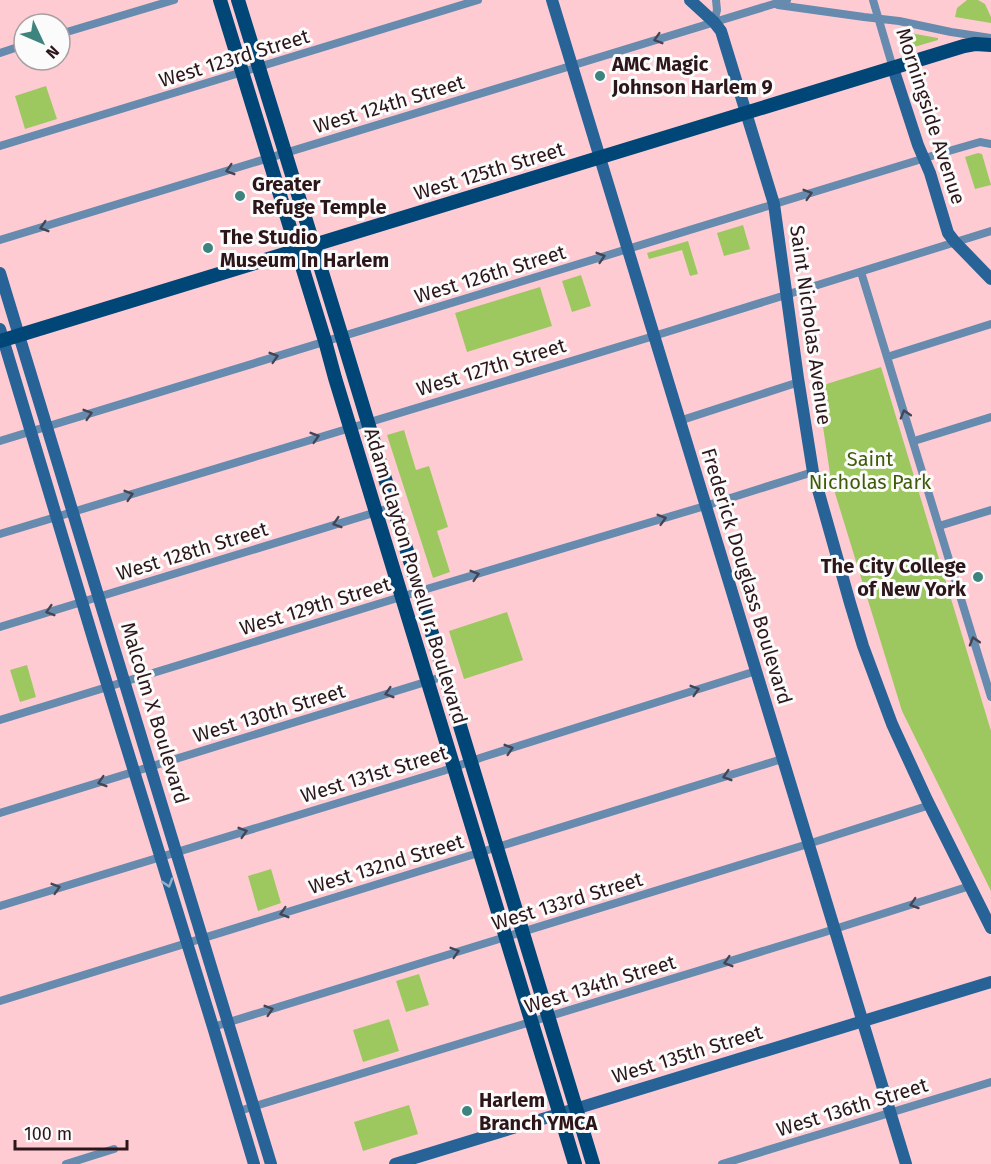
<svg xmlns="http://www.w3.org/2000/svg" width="991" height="1164" font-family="'Fira Sans',sans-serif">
<rect width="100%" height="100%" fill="#fecbd3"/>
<path fill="#9dc860" d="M 967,0 L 978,0 L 985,4 L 991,17 L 991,23 L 955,17 L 957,8 Z
M 899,31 L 938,38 L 938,40 L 904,50 Z
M 46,86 L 57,119 L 25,129 L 15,96 Z
M 978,153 L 982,154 L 991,185 L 975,189 L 965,157 Z
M 743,225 L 750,249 L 724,256 L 717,233 Z
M 688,241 L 698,274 L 690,276 L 682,250 L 649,259 L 647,253 Z
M 581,275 L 591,306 L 572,312 L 562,281 Z
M 540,287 L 552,326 L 467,352 L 455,313 Z
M 881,367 L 991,731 L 991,891 L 902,711 L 831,480 L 817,387 Z
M 404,430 L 416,470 L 429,466 L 448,527 L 437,531 L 450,572 L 433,578 L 387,435 Z
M 507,612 L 523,660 L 464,679 L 449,631 Z
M 27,665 L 36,697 L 20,702 L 10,670 Z
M 271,869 L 281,903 L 258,911 L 248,876 Z
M 419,974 L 429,1005 L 406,1012 L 396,981 Z
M 389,1019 L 399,1051 L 363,1062 L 353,1030 Z
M 409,1105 L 418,1134 L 363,1151 L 354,1122 Z"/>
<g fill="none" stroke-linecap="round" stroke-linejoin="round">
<path stroke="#668bae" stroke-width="8" d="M 873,0 L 893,68
M 778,5 L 864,17 L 899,21 L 951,32 L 991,38
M 714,22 L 717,10 L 716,0
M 60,34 L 174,0
M 0,53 L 24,45
M 0,146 L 478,0
M 0,240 L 787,0
M 861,272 L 991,697
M 887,357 L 991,324
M 679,421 L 799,382
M 0,441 L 935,155 L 980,142 L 991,144
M 914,441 L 991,417
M 939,526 L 991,510
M 0,534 L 654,336 L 991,231
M 0,627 L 393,507
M 0,720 L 430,588 L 705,506 L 813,472
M 0,813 L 445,676
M 0,906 L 443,771 L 483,757 L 756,671
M 0,1001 L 782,759
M 213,1027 L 808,844 L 930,805
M 239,1111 L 822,933 L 970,886
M 66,1164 L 114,1149
M 722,1164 L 991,1082"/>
<path stroke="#276396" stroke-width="12" d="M 552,0 L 906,1164
M 690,0 L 714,22 L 721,31 L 774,204 L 798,378 L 813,472 L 850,603 L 863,646 L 892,724 L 927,800 L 991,928
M 893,68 L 918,145 L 930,173 L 948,233 L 955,242 L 991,279
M 0,273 L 271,1164
M 0,329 L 95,645 L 213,1027 L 254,1164
M 395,1164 L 991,982"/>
<path stroke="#004677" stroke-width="14" d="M 220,0 L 325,341 L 335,378 L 575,1164
M 238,0 L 342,337 L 593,1164
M 0,341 L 964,46 L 975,44 L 991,45"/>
</g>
<defs><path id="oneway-chevron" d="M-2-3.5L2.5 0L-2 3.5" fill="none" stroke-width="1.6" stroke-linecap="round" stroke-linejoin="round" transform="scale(1.5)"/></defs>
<g stroke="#434555">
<use href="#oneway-chevron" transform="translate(658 39) rotate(163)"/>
<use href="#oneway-chevron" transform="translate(230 170) rotate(163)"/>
<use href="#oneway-chevron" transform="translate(808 194) rotate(-17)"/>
<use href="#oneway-chevron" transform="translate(44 227) rotate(163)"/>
<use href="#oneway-chevron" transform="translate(601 257) rotate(-17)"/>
<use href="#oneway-chevron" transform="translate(274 357) rotate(-17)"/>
<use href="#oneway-chevron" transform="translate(88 414) rotate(-17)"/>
<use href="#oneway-chevron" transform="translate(905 414) rotate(-107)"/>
<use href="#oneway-chevron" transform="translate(315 437) rotate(-17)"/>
<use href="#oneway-chevron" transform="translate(129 495) rotate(-17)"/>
<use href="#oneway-chevron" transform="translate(662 519) rotate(-16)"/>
<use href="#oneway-chevron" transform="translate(337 523) rotate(163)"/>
<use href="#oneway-chevron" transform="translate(475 575) rotate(-17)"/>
<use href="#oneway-chevron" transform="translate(50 611) rotate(163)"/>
<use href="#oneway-chevron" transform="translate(974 641) rotate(-107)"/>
<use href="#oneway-chevron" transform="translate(695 690) rotate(-17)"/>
<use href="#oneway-chevron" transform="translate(389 693) rotate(163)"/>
<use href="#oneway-chevron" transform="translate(509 749) rotate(-17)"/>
<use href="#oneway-chevron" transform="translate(727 776) rotate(163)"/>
<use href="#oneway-chevron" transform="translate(102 782) rotate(163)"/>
<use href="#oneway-chevron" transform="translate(243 832) rotate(-17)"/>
<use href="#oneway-chevron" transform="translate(56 888) rotate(-17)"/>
<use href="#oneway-chevron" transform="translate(914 904) rotate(162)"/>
<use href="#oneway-chevron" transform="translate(284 913) rotate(163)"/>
<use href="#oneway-chevron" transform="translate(455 952) rotate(-17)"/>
<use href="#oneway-chevron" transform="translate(728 962) rotate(163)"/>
<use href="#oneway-chevron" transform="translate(269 1010) rotate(-17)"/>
</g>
<use stroke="#91afc8" href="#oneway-chevron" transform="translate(168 883) rotate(73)"/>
<g fill="#3d847e" stroke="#fbfbfb" stroke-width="2">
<circle cx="600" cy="76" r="6"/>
<circle cx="240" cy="196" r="6"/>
<circle cx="208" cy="248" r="6"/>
<circle cx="978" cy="577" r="6"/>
<circle cx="467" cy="1111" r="6"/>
</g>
<g text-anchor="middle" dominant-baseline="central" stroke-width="6" stroke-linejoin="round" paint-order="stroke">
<g font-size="20" fill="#2c161a" stroke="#fbfbfb">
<text transform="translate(234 58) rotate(-17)">West 123rd Street</text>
<text transform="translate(389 104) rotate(-17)">West 124th Street</text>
<text transform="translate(931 116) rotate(72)">Morningside Avenue</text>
<text transform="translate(489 171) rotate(-17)">West 125th Street</text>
<text transform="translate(490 274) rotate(-17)">West 126th Street</text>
<text transform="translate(811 325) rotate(82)">Saint Nicholas Avenue</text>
<text transform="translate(491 367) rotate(-17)">West 127th Street</text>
<text transform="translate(192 551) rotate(-17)">West 128th Street</text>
<text transform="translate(416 576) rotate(73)">Adam Clayton Powell Jr. Boulevard</text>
<text transform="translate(747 576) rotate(73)">Frederick Douglass Boulevard</text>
<text transform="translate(315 606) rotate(-17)">West 129th Street</text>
<text transform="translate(155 713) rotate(73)">Malcolm X Boulevard</text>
<text transform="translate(269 713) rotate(-17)">West 130th Street</text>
<text transform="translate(374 774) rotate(-17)">West 131st Street</text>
<text transform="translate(386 864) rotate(-17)">West 132nd Street</text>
<text transform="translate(567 901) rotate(-17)">West 133rd Street</text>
<text transform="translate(600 984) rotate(-17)">West 134th Street</text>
<text transform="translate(687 1054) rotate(-17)">West 135th Street</text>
<text transform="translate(852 1107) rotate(-17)">West 136th Street</text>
</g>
<g font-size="20" font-weight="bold" fill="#2c161a" stroke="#fbfbfb" text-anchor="start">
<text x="612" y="64">AMC Magic<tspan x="612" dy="23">Johnson Harlem 9</tspan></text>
<text x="252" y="184">Greater<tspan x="252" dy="23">Refuge Temple</tspan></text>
<text x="220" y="237">The Studio<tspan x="220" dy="23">Museum In Harlem</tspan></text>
<text x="966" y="566" text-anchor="end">The City College<tspan x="966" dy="23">of New York</tspan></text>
<text x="479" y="1100">Harlem<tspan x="479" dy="23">Branch YMCA</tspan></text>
</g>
<g font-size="20" fill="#3f5b07" stroke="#fbfbfb">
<text x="870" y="459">Saint<tspan x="870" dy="23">Nicholas Park</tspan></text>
</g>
</g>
<g transform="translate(42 42) rotate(134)"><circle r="28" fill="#fbfbfb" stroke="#a89fa1" stroke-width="1.5"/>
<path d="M0-4.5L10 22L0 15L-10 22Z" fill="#3d847e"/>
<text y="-9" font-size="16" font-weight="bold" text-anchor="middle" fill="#2c161a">N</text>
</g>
<path d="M15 1140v9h112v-9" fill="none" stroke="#2c161a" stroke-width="3"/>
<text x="24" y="1140" font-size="18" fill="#2c161a" stroke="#fbfbfb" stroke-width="4.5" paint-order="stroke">100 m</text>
</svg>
